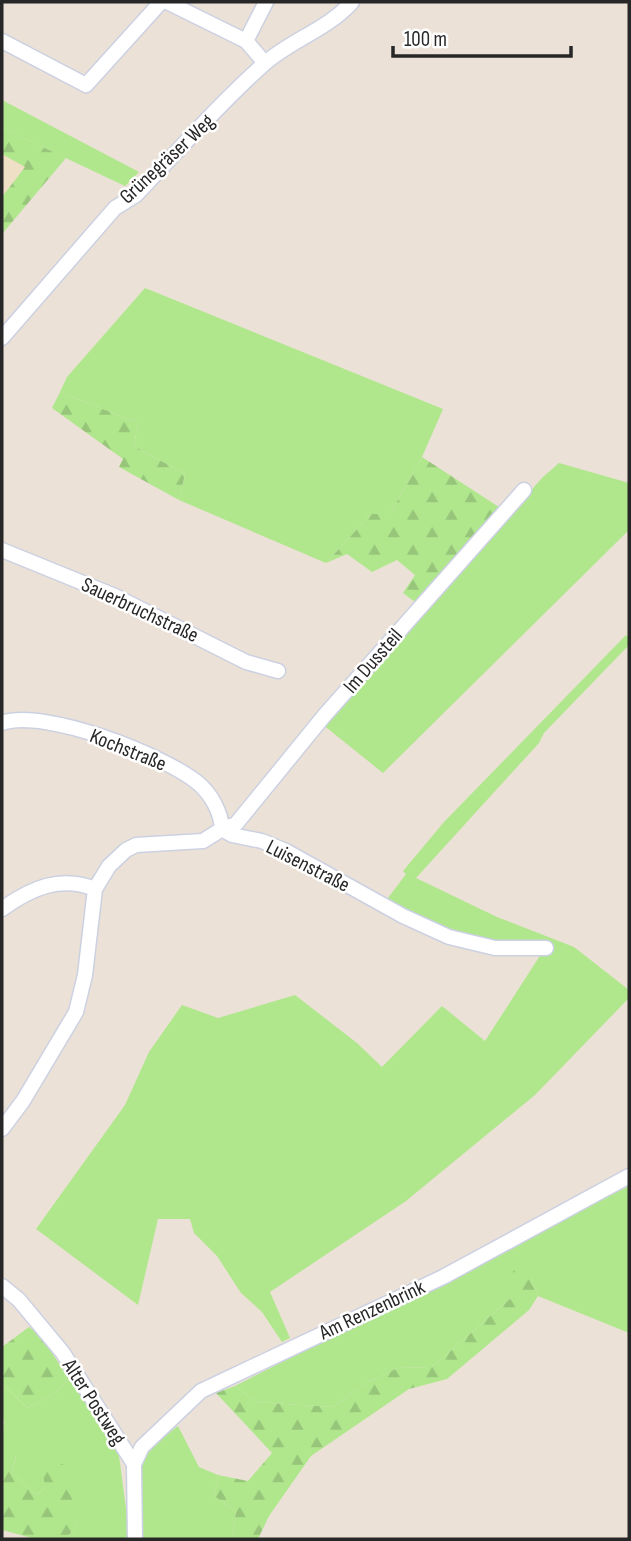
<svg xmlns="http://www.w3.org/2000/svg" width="631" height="1541" font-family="'Sofia Sans Condensed',sans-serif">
<defs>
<pattern id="forest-firs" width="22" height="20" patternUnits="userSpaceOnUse" patternTransform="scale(1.75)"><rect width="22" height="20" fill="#b0e78d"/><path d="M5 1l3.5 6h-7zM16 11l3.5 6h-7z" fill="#97c67a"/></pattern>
</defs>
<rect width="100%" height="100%" fill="#ebe1d6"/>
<path fill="#efdfc4" d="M 2,154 L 26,167 L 2,197 Z"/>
<path fill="#b0e78d" d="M 2,100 L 139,172 L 125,186 L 2,128 Z
M 145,288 L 443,409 L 422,457 L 390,514 L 371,514 L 326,563 L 179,500 L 185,474 L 134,446 L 138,423 L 60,392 L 67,377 Z
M 559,463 L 629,483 L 629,530 L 383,773 L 322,724 L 543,477 Z
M 626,635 L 629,638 L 629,645 L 544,733 L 539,743 L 416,878 L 497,917 L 574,947 L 629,990 L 629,998 L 535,1095 L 406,1201 L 270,1292 L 290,1338 L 282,1342 L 262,1312 L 241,1293 L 217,1256 L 194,1233 L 190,1219 L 158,1219 L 138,1305 L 36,1229 L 125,1105 L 149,1052 L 182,1005 L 218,1018 L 295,995 L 357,1043 L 382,1067 L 442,1006 L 485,1041 L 541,954 L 451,933 L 385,902 L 406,874 L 403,871 L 444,822 Z
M 629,1186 L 629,1333 L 538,1296 L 531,1277 L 512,1297 L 432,1367 L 398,1368 L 370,1381 L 333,1407 L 256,1402 L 235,1386 Z
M 69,1379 L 118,1448 L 130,1539 L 66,1539 L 79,1522 L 45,1487 L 37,1495 L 12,1473 L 16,1456 L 2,1449 L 4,1420 L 2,1417 L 2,1383 L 27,1408 L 56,1393 Z
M 178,1426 L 199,1467 L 218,1475 L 214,1496 L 236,1511 L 232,1539 L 141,1539 L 139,1466 L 147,1449 Z"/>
<path fill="url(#forest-firs)" d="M 2,128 L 66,158 L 2,234 L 2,197 L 25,167 L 2,154 Z
M 60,392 L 138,423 L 134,446 L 185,474 L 179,500 L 119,467 L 123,459 L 52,408 Z
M 422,457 L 502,509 L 419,605 L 403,593 L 415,575 L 397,560 L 372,572 L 347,554 L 326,563 L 371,514 L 390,514 Z
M 515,1268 L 531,1277 L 538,1296 L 529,1310 L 447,1379 L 409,1389 L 311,1456 L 269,1516 L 258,1539 L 232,1539 L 236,1511 L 214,1496 L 218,1475 L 248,1481 L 272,1453 L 216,1393 L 235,1386 L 256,1402 L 333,1407 L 370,1381 L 398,1368 L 432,1367 L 512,1297 L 507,1283 Z
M 29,1327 L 41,1336 L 69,1379 L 56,1393 L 27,1408 L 2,1383 L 2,1347 Z
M 2,1449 L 16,1455 L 12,1473 L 37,1495 L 45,1487 L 43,1474 L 51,1460 L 67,1466 L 79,1522 L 66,1539 L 36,1539 L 2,1530 Z"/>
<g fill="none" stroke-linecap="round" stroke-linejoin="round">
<defs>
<path id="minor" d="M 167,2 L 246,41 L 265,63
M 2,41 L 86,85 L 161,2
M 246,41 L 266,2
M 2,338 L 115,208 L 136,195 C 178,151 219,104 264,64 C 291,40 328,29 352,2
M 2,550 L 115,596 L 246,662 L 278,671
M 2,723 C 44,708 164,755 198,783 C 211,794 221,812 222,829
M 222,829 L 232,835 L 262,841 L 286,851 L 403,916 L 449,937 L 495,948 L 546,948
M 2,909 C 31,888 61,875 95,889
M 2,1129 L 23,1101 L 76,1012 L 85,975 L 95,889 L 109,866 L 126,850 L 136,845 L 203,841 L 222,829 L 236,824 L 324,716 L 524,490
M 2,1286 L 19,1300 L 63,1353 L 134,1464 L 135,1539
M 134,1464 L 142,1447 L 201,1391 L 443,1277 L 629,1176"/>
</defs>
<use href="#minor" stroke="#ccd1e2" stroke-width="17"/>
<use href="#minor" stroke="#fff" stroke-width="14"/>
</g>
<g text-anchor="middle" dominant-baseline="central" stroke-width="5" stroke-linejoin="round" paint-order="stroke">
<g font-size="21" fill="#272727" stroke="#fff">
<text transform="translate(167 159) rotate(-43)">Grünegräser Weg</text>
<text transform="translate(140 610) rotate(25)">Sauerbruchstraße</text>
<text transform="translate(373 661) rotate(-49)">Im Dussteil</text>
<text transform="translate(128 750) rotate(22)">Kochstraße</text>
<text transform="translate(308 866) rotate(27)">Luisenstraße</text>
<text transform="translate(372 1310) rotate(-25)">Am Renzenbrink</text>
<text transform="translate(94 1402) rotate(57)">Alter Postweg</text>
</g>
</g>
<rect width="631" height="1541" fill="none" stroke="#272727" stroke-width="7"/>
<path d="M393 46v10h178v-10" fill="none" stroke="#272727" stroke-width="3.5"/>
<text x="404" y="46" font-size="21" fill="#272727" stroke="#ffffff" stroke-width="5" paint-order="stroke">100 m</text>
</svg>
